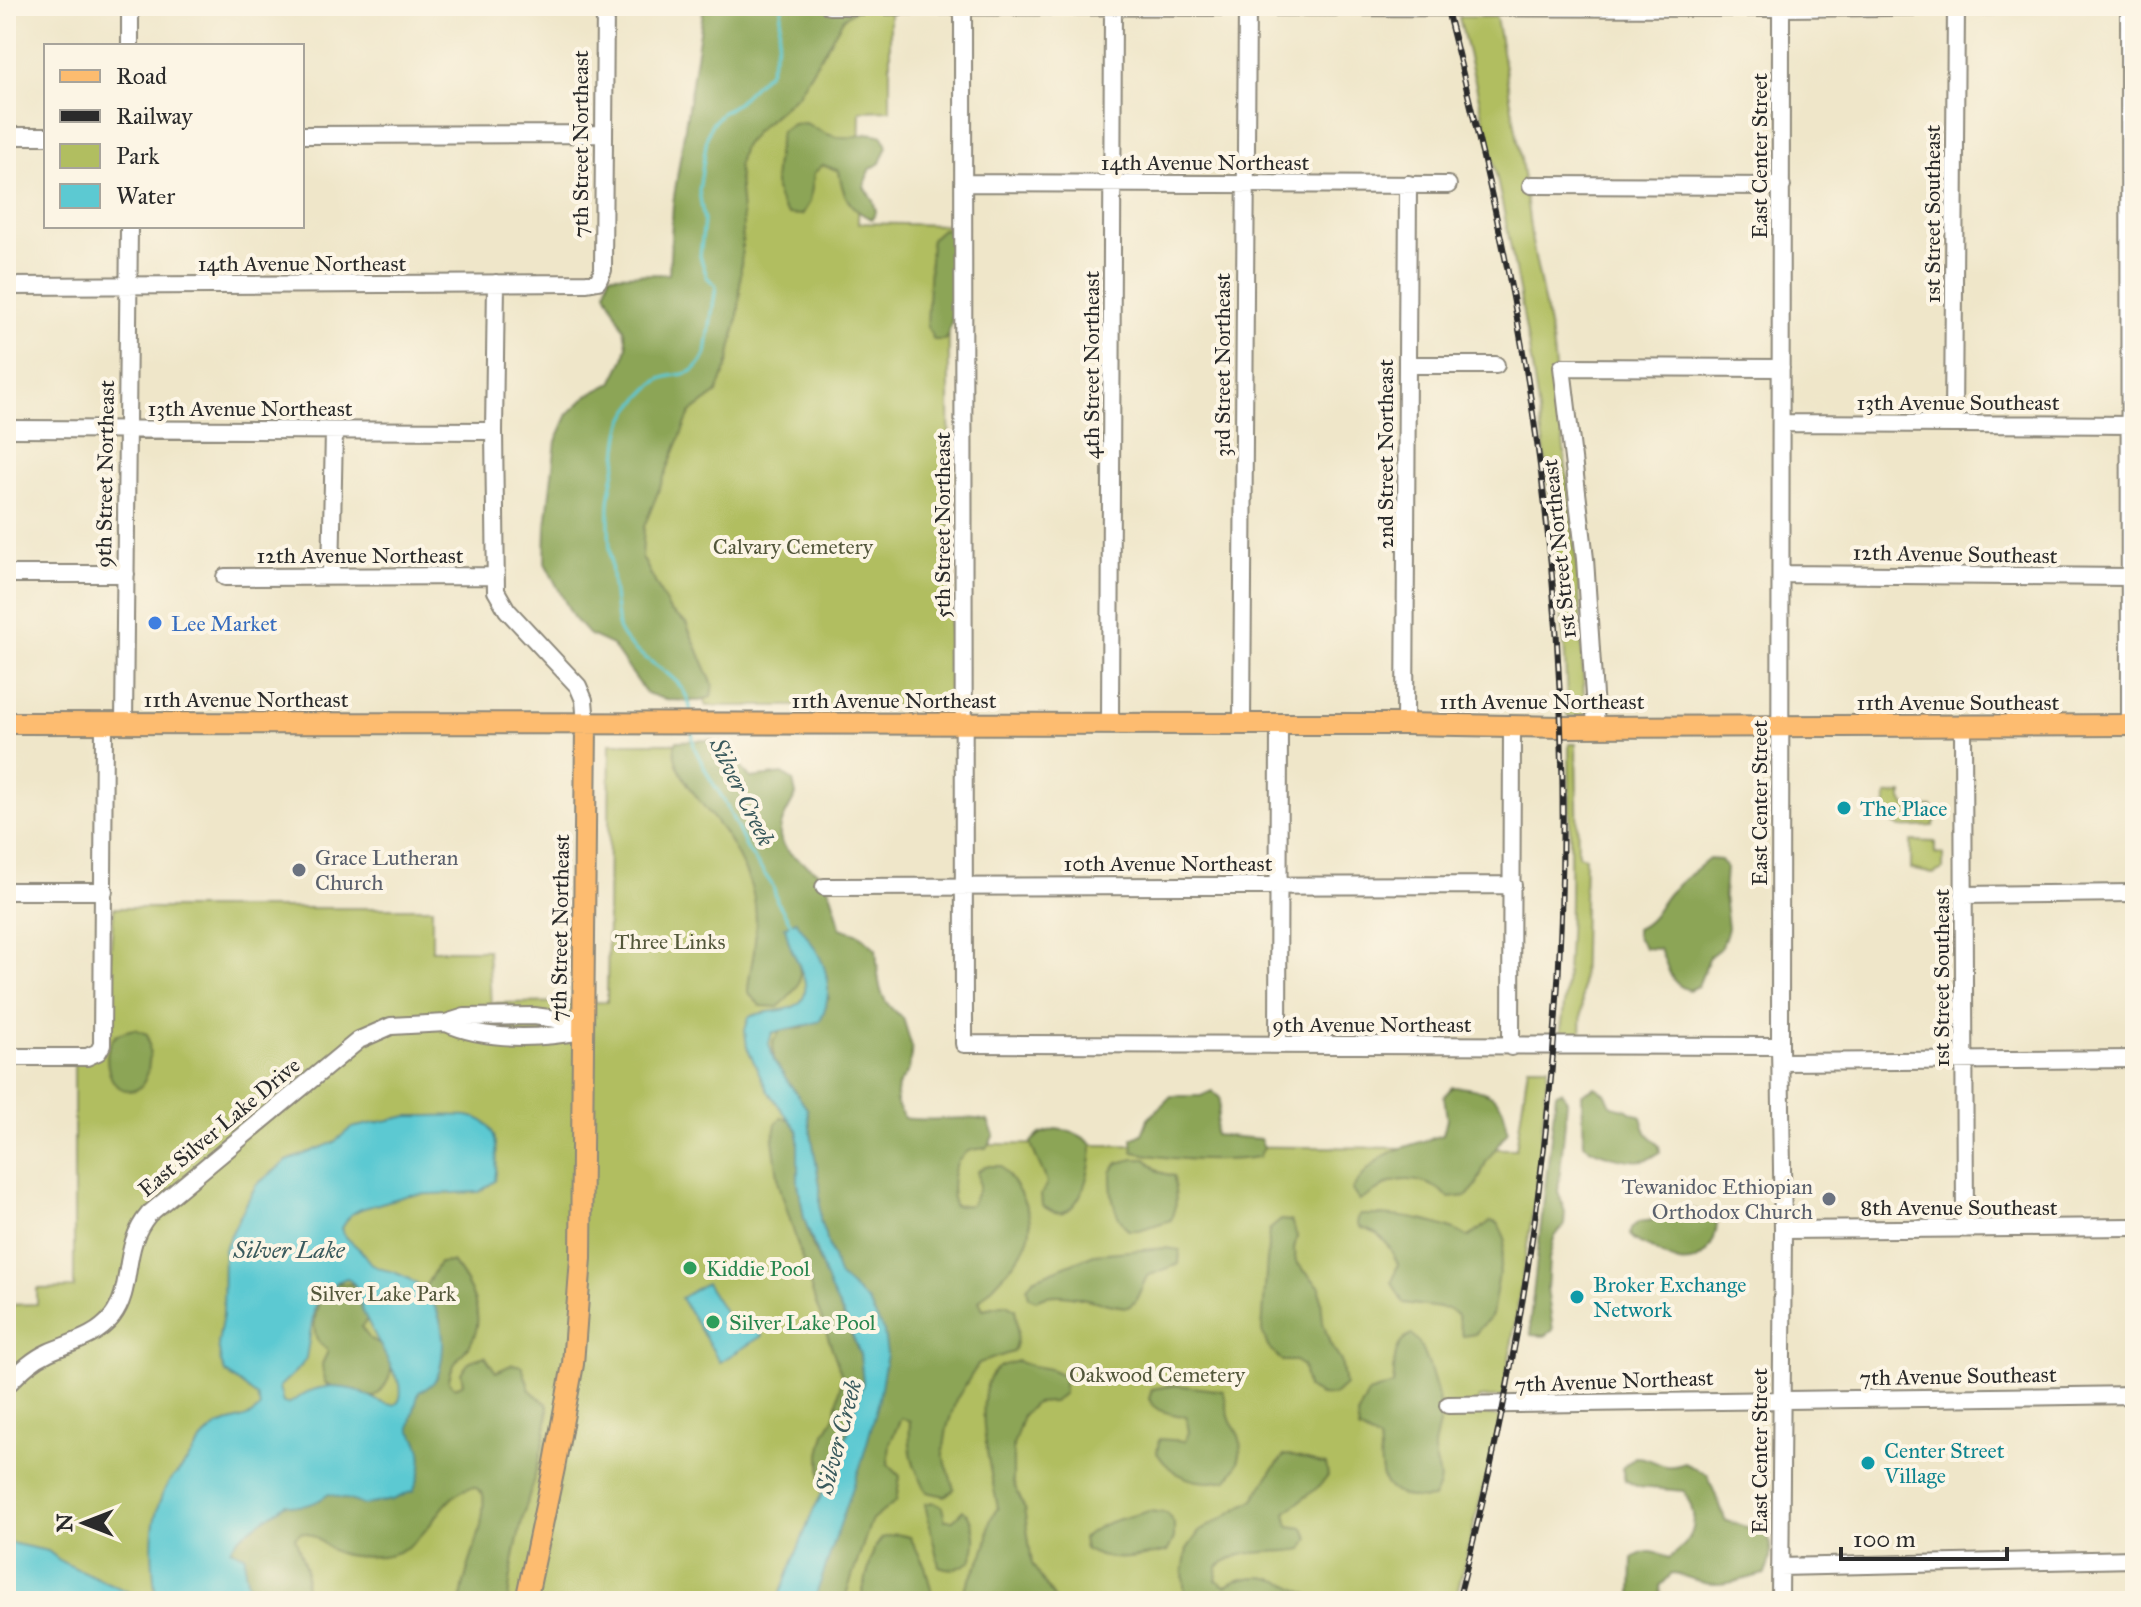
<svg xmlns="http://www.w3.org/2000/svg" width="2141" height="1607" font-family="'IM FELL Great Primer',serif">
<rect width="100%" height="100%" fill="#fcf5e5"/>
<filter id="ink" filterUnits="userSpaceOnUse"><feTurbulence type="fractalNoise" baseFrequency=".0125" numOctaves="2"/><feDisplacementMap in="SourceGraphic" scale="16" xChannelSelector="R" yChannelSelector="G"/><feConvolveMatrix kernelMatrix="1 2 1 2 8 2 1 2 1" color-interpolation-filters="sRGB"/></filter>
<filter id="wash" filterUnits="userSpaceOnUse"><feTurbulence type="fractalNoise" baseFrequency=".006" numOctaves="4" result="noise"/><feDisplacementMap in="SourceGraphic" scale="32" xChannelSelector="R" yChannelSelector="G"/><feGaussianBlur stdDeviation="1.8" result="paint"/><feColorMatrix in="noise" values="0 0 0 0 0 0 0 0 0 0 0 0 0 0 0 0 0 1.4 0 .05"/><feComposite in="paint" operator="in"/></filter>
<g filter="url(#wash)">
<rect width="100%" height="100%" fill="#efe6c9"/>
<path fill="#b1be60" stroke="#6e7446" stroke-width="2" d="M 808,6 L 890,8 L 890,110 L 860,111 L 858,223 L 948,225 L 951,706 L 706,706 L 692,673 L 632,562 L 717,194 Z
M 1459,17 L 1496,17 L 1521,159 L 1532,242 L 1552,341 L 1579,585 L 1585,717 L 1567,716 C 1566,632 1557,547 1546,463 C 1526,312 1497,164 1459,17 Z
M 610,743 L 717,743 L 845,997 L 881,1143 L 1516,1149 L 1528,1066 L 1548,1066 L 1536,1190 L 1503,1397 L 1479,1398 L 1476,1413 L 1501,1417 L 1455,1601 L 6,1601 L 6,1305 L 37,1304 L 37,1289 L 74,1288 L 74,1057 L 87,1057 L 103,1037 L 114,908 L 432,908 L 432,950 L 488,950 L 491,1003 L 607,1002 Z
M 1569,744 L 1576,744 L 1578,855 L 1585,857 L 1581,1038 L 1560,1038 C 1574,941 1570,841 1569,744 Z
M 1902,794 L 1902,800 L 1909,810 L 1919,811 L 1919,807 L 1932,807 L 1938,815 L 1933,826 C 1900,827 1885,835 1886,795 Z
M 1911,841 L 1935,842 L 1935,853 L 1943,854 L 1943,869 L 1933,874 L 1911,869 Z"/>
<path fill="#8ca556" stroke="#5c6840" stroke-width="2" d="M 704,6 L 860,6 L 844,18 L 798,94 L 756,131 L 742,149 L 738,165 L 743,225 L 739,310 L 729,361 L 717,393 L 690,413 L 644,527 L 642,557 L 670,611 L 686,623 L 713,685 L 711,697 L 700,701 L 667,700 L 646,693 L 612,645 L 588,634 L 573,617 L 545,563 L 546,526 L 556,441 L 568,414 L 588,395 L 612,383 L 624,359 L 627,345 L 624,329 L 606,292 L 609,275 L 669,274 L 673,203 Z
M 806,123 C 819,132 834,139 851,137 C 867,135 866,131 883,136 L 887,146 L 880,163 L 869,170 L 864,187 L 873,200 L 876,212 L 872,219 C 849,210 842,194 839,171 L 823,165 L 814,173 L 810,202 L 802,215 L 788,214 C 767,192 776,158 781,131 L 793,124 Z
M 942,229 L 952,230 L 954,238 C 953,266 959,317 945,340 L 934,340 L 927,326 L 931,239 Z
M 711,740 L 725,750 L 751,778 L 783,774 L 793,781 L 796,795 C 782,822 767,839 799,860 C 805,864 815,869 820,874 C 832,888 837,912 840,928 L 859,934 L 876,949 C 879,978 875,1000 903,1018 L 912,1047 L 909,1070 L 898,1086 L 896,1103 L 904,1118 C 933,1123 958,1114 988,1121 L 994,1135 L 986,1148 C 981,1149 972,1149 967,1152 C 950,1162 951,1190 954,1206 L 971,1205 L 979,1188 L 978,1171 L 986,1166 L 1001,1166 C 1053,1231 1029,1249 979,1301 L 983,1309 L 1006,1304 L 1015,1309 C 1018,1326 1019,1337 1013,1352 L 979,1363 L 956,1400 L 947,1428 L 943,1454 L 954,1489 L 945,1496 L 927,1492 C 912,1465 908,1452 910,1421 L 901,1418 L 890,1443 L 888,1464 L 900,1476 L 896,1501 L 871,1521 L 844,1601 L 803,1601 L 869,1396 L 868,1302 L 839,1277 L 820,1220 L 820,1186 L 807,1109 L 774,1061 L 773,1041 L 781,1030 L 803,1028 L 829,998 L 791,948 C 807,975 802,987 778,1007 L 761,1006 L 748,993 C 748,978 752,966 754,951 C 760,902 753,882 729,840 C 716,818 662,765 677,741 Z
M 1709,859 L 1721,860 L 1726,867 L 1724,896 L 1728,928 L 1722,947 L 1710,956 L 1698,986 L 1689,990 C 1666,982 1671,968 1659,949 L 1645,948 L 1636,936 L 1636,929 C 1655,921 1657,906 1670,892 C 1682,880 1696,870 1709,859 Z
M 135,1029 L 147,1034 C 153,1051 150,1106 119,1087 C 106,1078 104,1052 112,1040 C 118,1032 126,1031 135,1029 Z
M 1452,1087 C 1470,1087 1498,1091 1504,1112 C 1506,1120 1504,1124 1508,1131 L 1486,1162 L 1476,1186 L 1467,1196 L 1449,1198 C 1434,1182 1409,1175 1388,1184 C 1378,1189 1370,1196 1359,1201 L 1352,1190 C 1380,1147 1399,1150 1443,1135 L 1447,1119 L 1444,1096 Z
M 1595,1087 L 1606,1094 L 1611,1106 L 1625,1109 L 1641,1117 L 1645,1130 L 1659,1146 L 1660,1152 C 1659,1153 1649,1159 1648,1159 C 1633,1164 1596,1154 1584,1144 L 1582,1094 Z
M 1212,1091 L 1220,1098 C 1220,1111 1215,1121 1215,1135 L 1260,1139 L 1264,1147 L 1259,1157 C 1218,1163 1173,1160 1133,1152 L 1132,1139 L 1142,1134 L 1148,1119 L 1171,1096 L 1201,1096 Z
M 1562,1091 L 1567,1101 L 1558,1192 L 1565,1212 L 1564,1225 L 1554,1238 L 1549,1259 L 1547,1289 L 1553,1330 L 1545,1336 L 1531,1335 L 1530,1321 L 1556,1093 Z
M 782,1117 L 790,1120 L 798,1131 L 798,1183 L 804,1218 L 814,1250 L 860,1354 L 863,1382 L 851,1417 L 839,1478 L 827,1495 L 821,1490 L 820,1454 L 825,1433 L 835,1416 L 842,1376 L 815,1301 L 779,1184 L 773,1140 L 776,1124 Z
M 1055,1129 C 1069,1130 1081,1134 1092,1144 C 1092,1168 1078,1235 1042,1205 L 1041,1195 L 1047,1183 C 1043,1168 1034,1157 1031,1142 L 1040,1134 Z
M 1134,1159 L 1146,1159 L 1159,1172 L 1174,1176 L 1176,1203 L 1171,1220 L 1139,1230 L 1128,1230 C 1112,1212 1111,1195 1111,1172 L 1118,1163 Z
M 1689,1208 L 1704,1213 L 1717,1223 C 1716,1243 1703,1266 1679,1262 C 1667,1260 1661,1253 1651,1248 C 1642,1244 1636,1242 1630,1235 L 1631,1228 L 1639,1222 L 1669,1218 Z
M 1359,1215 C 1397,1214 1436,1219 1469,1237 L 1491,1221 L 1498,1223 L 1505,1238 L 1492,1315 L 1475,1334 L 1463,1336 L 1457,1315 L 1448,1309 L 1403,1303 L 1392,1282 L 1398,1264 C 1389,1245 1383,1233 1361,1228 L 1357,1223 Z
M 1281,1220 L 1291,1221 L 1297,1236 L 1294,1249 L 1296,1262 L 1320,1287 L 1323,1322 L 1330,1344 L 1341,1361 L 1345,1385 L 1333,1396 L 1320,1395 L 1307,1388 L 1303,1366 L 1295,1361 L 1282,1361 L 1268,1347 L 1262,1331 L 1269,1230 Z
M 1166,1248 L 1180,1250 L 1179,1264 L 1147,1276 L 1135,1302 L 1128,1307 C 1100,1306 1061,1286 1036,1300 L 1029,1297 L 1027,1288 L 1033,1279 L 1094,1254 Z
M 452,1262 C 470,1284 488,1317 470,1344 C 460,1359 451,1362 449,1382 L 455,1388 L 463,1383 L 461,1373 L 470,1361 L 485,1356 L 496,1372 L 513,1364 L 522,1366 L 530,1390 L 548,1405 C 548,1437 537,1466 529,1496 C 519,1530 511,1566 508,1601 L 461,1601 C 464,1564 487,1532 483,1494 L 475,1487 C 437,1490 432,1551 382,1556 C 370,1557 350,1557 338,1553 C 324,1548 317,1533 301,1532 L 295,1537 L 306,1569 L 305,1601 L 240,1601 L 221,1546 L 258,1521 L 406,1433 L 424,1311 L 425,1287 L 439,1263 Z
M 329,1282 L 358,1285 L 372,1314 L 361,1327 L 370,1339 L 390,1349 C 395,1369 390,1384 375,1397 C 354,1397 341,1394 324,1382 L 322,1364 L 328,1351 C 325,1347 320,1345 318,1341 C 309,1325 319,1295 329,1282 Z
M 1412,1335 C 1426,1345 1441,1400 1440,1418 C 1439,1429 1434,1439 1434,1450 C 1435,1472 1447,1475 1433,1498 C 1421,1500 1413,1498 1402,1495 C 1376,1487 1382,1463 1379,1441 L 1359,1430 L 1357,1416 L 1368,1393 L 1393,1385 C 1396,1365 1390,1344 1412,1335 Z
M 1018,1361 C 1034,1370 1049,1364 1064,1377 L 1064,1393 L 1053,1402 L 1035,1403 L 1023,1415 L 1013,1446 L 1013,1482 L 1024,1507 L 1032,1564 L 1056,1601 L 959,1601 C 965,1582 979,1568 985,1549 C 991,1532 985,1522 998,1508 C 992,1477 968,1388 999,1367 C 1004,1364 1013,1363 1018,1361 Z
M 1176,1385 L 1223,1391 C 1227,1400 1226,1407 1229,1416 C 1230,1422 1236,1427 1238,1433 C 1245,1449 1238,1468 1227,1480 C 1198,1486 1173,1478 1157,1453 L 1159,1439 L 1185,1441 L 1189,1432 L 1186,1417 C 1170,1412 1157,1415 1149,1399 L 1152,1389 Z
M 1289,1455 L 1326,1465 L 1328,1476 C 1317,1492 1300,1499 1286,1513 L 1289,1526 L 1303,1528 L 1309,1538 L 1303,1549 C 1275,1555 1241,1546 1218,1567 L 1216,1580 L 1225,1586 C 1264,1566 1285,1583 1320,1601 L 1185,1601 L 1183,1572 L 1187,1549 L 1199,1532 L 1254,1499 L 1272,1470 L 1284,1456 Z
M 1635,1457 C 1657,1457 1660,1473 1684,1463 L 1707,1474 L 1726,1521 L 1767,1533 C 1773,1548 1771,1561 1765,1574 C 1746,1578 1724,1587 1704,1583 C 1693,1580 1685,1575 1672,1574 L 1660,1586 L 1661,1601 L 1632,1601 L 1633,1558 C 1646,1549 1655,1551 1669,1558 C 1697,1539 1700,1519 1684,1491 L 1638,1487 L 1625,1480 L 1622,1468 Z
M 933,1502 L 942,1507 L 945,1520 L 953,1520 L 963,1510 C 978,1523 977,1544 971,1561 C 959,1569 952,1571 939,1566 L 925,1504 Z
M 1149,1511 L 1166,1513 L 1174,1523 L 1174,1538 L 1168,1551 C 1143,1557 1107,1565 1085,1549 L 1083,1539 C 1098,1521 1128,1518 1149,1511 Z
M 896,1534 L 910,1537 L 925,1566 L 934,1601 L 860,1601 L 874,1549 L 882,1538 Z"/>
<path fill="#5cc9d2" stroke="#447a7e" stroke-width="2" fill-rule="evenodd" d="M 796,921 C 820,953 840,981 820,1021 C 804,1028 788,1027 772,1033 L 769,1043 L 774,1061 L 807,1109 L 820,1186 L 820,1220 L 831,1253 L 840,1277 L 868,1302 L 884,1332 L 887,1354 L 878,1404 L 862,1461 L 814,1601 L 777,1601 L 814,1509 L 839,1462 L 863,1382 L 860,1354 L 846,1320 L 830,1289 L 804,1218 L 798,1183 L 798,1131 L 767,1090 L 747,1047 L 745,1030 L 749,1017 C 762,1011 773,1012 787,1009 C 820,1000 800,968 792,950 C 788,943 787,934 785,926 Z
M 408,1116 C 470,1117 505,1101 495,1181 L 479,1192 L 409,1195 L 361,1209 L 351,1214 L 342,1228 C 344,1238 350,1240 357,1247 C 364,1252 366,1260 373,1265 C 381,1270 388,1270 396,1273 C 434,1287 447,1322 442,1358 C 440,1375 436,1385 419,1392 C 418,1396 409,1426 410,1429 C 411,1432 416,1438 417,1440 C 426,1457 421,1475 413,1491 L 393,1500 L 365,1505 L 329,1494 C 315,1504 302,1509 286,1504 C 271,1516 237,1534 230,1549 L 245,1555 L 245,1571 L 252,1601 L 6,1601 L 6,1542 L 48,1551 L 62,1562 L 137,1596 L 151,1595 L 155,1590 C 151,1553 148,1516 169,1482 C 173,1476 181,1471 185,1464 C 195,1451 201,1436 217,1427 C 230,1419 251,1421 260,1407 L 257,1397 L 225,1372 L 221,1363 L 218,1344 L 223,1313 L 224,1249 L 240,1216 L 256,1185 L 287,1161 L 333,1143 L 351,1128 ZM 347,1278 L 355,1285 L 363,1312 L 400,1384 C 406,1424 370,1395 355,1390 C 347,1388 338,1387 329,1387 C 312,1387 302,1396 288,1404 L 283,1403 L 279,1387 L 301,1366 L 306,1358 L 315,1305 L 337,1282 Z
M 706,1283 L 734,1327 L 750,1317 L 762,1336 L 720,1362 L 681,1298 Z"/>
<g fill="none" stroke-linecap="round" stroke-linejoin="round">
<path stroke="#5cc9d2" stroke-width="3" d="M 691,714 C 687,667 635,666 618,628 C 613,588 608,545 609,504 C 610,486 617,468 618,449 C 620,428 623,416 638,400 C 644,394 654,382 661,379 C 682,370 692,382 706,353 L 716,286 L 707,277 L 700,256 L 704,221 L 699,191 L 707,137 L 711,125 L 722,113 L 737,103 L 769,71 L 778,42 L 782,6
M 692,730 L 694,747 L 711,780 L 724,800 L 747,849 L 773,886 L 777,901 L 791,924"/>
</g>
</g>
<g filter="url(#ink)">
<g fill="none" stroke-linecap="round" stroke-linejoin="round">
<defs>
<path id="minor" d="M 130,6 L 130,46
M 829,6 L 1781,8 L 1999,6
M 963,6 L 964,1044 L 1780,1046
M 2129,6 L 2130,725
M 302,135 L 604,134
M 6,136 L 46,136
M 963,183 L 1448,185
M 1531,185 L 1782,186
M 496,283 L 494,431 L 496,591 L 507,610 L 578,686 L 584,700 L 586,724
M 6,286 L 587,283 L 598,281 L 603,270 L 605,6
M 1407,365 L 1496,365
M 1781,423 L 2135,425
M 1953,423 L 1956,6
M 6,429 L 494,431
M 6,574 L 126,574
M 1781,574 L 2129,577
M 331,576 L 334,432
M 225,577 L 495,576
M 124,723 L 129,226
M 1242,724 L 1247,6
M 1405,724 L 1408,184
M 1110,725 L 1113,6
M 1596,726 L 1585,559 L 1562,367 L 1781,368
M 1963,726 L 1965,1229
M 824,887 L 1513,885
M 6,891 L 104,891
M 1963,895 L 2135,893
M 446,1023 C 486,1041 540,1039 583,1031
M 1278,1045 L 1279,724
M 1511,1047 L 1512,726
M 6,1057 L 87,1057 L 98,1052 L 102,1045 L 104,723
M 1781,1062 L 2135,1059
M 1783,1230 L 2135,1227
M 6,1386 C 19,1373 31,1360 49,1352 C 72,1342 95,1338 112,1317 C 135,1287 120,1248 149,1214 L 359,1040 L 391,1026 L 446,1023 L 465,1017 L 534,1016 L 556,1019 L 583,1031
M 1448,1405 L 2135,1395
M 1780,1567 L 2135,1559
M 1780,1601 L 1783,1230 L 1780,1046 L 1781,6"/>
<path id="major" d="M 6,723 L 1405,724 L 1561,727 L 2135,725
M 526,1601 L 554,1468 L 573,1364 L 581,1258 L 586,724"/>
</defs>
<use href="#minor" stroke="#8d887a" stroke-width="20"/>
<use href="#major" stroke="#8d887a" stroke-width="24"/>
<use href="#minor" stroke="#fff" stroke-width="16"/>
<use href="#major" stroke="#fdbc6f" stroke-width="20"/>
<defs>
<path id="rail" d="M 1446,6 C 1482,148 1516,290 1536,435 C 1591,828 1559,1218 1458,1601"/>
</defs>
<use href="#rail" stroke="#2b2b2b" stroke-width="6"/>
<use href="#rail" stroke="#fcf5e5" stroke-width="3" stroke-dasharray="9" stroke-linecap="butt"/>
</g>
</g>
<circle fill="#3f7fe0" stroke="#fcf5e5" stroke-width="3" cx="155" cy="623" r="8"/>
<g fill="#0f9aa8" stroke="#fcf5e5" stroke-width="3">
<circle cx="1844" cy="808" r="8"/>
<circle cx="1577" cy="1297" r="8"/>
<circle cx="1868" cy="1463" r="8"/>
</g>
<g fill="#6b7280" stroke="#fcf5e5" stroke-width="3">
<circle cx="299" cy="870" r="8"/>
<circle cx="1829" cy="1199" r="8"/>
</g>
<g fill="#2e9e5b" stroke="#fcf5e5" stroke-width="3">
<circle cx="690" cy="1268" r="8"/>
<circle cx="713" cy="1322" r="8"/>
</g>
<g text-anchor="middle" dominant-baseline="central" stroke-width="8" stroke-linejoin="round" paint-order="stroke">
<g font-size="22" fill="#2b2b2b" stroke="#fcf5e5">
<text transform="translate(580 144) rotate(-90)">7th Street Northeast</text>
<text transform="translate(1759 156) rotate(-90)">East Center Street</text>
<text x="1205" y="162">14th Avenue Northeast</text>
<text transform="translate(1932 214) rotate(-90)">1st Street Southeast</text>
<text x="302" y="263">14th Avenue Northeast</text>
<text transform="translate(1091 365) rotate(-90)">4th Street Northeast</text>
<text transform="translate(1222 365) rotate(-90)">3rd Street Northeast</text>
<text x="1958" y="402">13th Avenue Southeast</text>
<text x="250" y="408">13th Avenue Northeast</text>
<text transform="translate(1385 454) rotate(-90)">2nd Street Northeast</text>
<text transform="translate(105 474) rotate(-89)">9th Street Northeast</text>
<text transform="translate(942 525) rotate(-90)">5th Street Northeast</text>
<text transform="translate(1559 549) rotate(-96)">1st Street Northeast</text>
<text transform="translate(1955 554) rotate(1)">12th Avenue Southeast</text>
<text x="360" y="555">12th Avenue Northeast</text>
<text x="246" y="699">11th Avenue Northeast</text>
<text x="894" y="700">11th Avenue Northeast</text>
<text x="1542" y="701">11th Avenue Northeast</text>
<text x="1958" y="702">11th Avenue Southeast</text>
<text transform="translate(1759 803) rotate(-90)">East Center Street</text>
<text x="1168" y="863">10th Avenue Northeast</text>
<text transform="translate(560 928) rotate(-89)">7th Street Northeast</text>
<text transform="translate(1941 978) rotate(-90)">1st Street Southeast</text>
<text x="1372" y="1024">9th Avenue Northeast</text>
<text transform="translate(219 1127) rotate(-40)">East Silver Lake Drive</text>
<text x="1959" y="1207">8th Avenue Southeast</text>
<text transform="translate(1958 1376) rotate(-1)">7th Avenue Southeast</text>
<text transform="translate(1614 1381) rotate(-2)">7th Avenue Northeast</text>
<text transform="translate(1759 1451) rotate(-90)">East Center Street</text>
</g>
<g font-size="22" fill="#53573b" stroke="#fcf5e5">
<text x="793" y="546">Calvary Cemetery</text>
<text x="670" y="941">Three Links</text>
<text x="383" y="1293">Silver Lake Park</text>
<text x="1157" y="1374">Oakwood Cemetery</text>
</g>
<g font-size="22" fill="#366cbe" stroke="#fcf5e5" text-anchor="start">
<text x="171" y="623">Lee Market</text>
</g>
<g font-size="22" fill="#0d838f" stroke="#fcf5e5" text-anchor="start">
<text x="1860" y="808">The Place</text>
<text x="1593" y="1284">Broker Exchange<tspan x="1593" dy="25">Network</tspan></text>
<text x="1884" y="1450">Center Street<tspan x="1884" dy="25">Village</tspan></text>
</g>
<g font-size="22" fill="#5b616d" stroke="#fcf5e5" text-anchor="start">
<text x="315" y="857">Grace Lutheran<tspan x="315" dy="25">Church</tspan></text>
<text x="1813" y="1186" text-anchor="end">Tewanidoc Ethiopian<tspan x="1813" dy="25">Orthodox Church</tspan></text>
</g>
<g font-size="22" fill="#27864d" stroke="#fcf5e5" text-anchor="start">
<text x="706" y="1268">Kiddie Pool</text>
<text x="729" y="1322">Silver Lake Pool</text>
</g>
<g font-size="24" font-style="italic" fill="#3a5a5d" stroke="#fcf5e5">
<text transform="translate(742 792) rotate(64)">Silver Creek</text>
<text x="289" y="1250">Silver Lake</text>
<text transform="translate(839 1437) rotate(-75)">Silver Creek</text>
</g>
</g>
<rect width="2141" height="1607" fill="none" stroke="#fcf5e5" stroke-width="32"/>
<rect x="44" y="44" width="260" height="184" fill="#fcf5e5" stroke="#a8a49b" stroke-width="2"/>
<rect x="60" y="70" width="40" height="12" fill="#fdbc6f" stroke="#a8a49b" stroke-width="2"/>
<text x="116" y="84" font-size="24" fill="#2b2b2b">Road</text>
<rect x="60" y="110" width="40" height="12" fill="#2b2b2b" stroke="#a8a49b" stroke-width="2"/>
<text x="116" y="124" font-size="24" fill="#2b2b2b">Railway</text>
<rect x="60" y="144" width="40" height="24" fill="#b1be60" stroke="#a8a49b" stroke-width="2"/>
<text x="116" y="164" font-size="24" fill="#2b2b2b">Park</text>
<rect x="60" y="184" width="40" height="24" fill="#5cc9d2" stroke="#a8a49b" stroke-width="2"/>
<text x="116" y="204" font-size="24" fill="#2b2b2b">Water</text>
<g transform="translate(84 1523) rotate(270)" stroke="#fcf5e5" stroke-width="6" paint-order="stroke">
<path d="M0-6L14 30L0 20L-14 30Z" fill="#2b2b2b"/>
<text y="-12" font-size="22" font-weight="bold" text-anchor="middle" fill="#2b2b2b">N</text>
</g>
<path d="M1841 1547v12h166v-12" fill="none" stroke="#2b2b2b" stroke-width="4"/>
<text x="1853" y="1547" font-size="24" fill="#2b2b2b" stroke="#fcf5e5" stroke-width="6" paint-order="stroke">100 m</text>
</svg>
